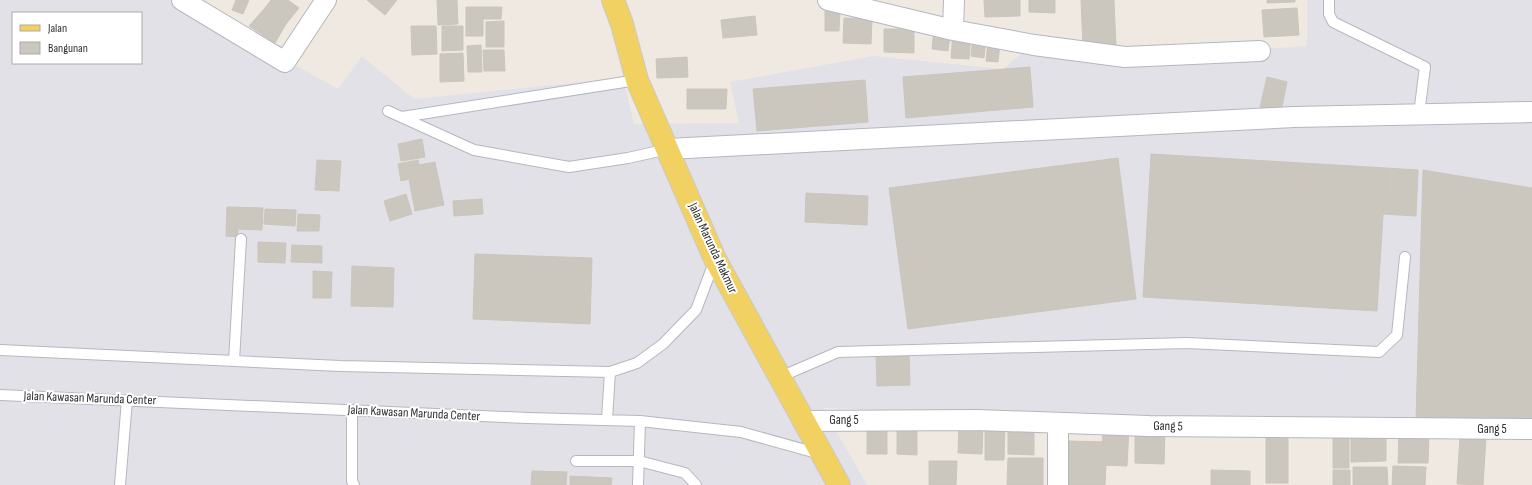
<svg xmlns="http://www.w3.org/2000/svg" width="1532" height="485" font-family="'Sofia Sans Condensed',sans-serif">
<rect width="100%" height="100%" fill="#efe9e1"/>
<path fill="#e3e1e8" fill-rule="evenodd" d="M 0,0 L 178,0 L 338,89 L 362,56 L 414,99 L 623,78 L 634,124 L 739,123 L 730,82 L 873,56 L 1003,69 L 1026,50 L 1125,58 L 1307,46 L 1307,0 L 1532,0 L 1532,432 L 823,408 L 867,485 L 0,485 ZM 13,13 L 141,13 L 141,63 L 13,63 Z"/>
<path fill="#cbc7bf" stroke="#cbc5ba" d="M 236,0 L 249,0 L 243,14 L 232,10 Z
M 271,0 L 288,0 L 299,8 L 286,24 L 265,8 Z
M 367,0 L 397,0 L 385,15 Z
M 437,0 L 457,0 L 458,24 L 438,25 Z
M 984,0 L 1020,0 L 1020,16 L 985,17 Z
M 1029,0 L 1055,0 L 1055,13 L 1029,12 Z
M 1081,0 L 1114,0 L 1116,46 L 1083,48 Z
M 1267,0 L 1295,0 L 1295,2 L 1267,3 Z
M 466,7 L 502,7 L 501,19 L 483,19 L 483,36 L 466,36 Z
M 265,8 L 286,24 L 275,43 L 249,26 Z
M 1297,8 L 1299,35 L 1264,37 L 1262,10 Z
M 825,11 L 840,11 L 839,31 L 825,31 Z
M 755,16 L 757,35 L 723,38 L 721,20 Z
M 844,18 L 872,19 L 871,44 L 843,43 Z
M 504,21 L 504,47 L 486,47 L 486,22 Z
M 411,26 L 436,26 L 437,54 L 412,55 Z
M 442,26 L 463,26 L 463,50 L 442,51 Z
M 934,27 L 951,29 L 948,51 L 932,49 Z
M 884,29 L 914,29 L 914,53 L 884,52 Z
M 953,33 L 971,34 L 969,59 L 951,58 Z
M 973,36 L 986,37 L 984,58 L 971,56 Z
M 988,42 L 1000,43 L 998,62 L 986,61 Z
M 481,45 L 482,72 L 468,72 L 467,46 Z
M 483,50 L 504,50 L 505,71 L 484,71 Z
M 463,53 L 464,81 L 440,82 L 440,54 Z
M 687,57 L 688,77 L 657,78 L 656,59 Z
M 1030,67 L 1033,107 L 906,118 L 903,77 Z
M 1267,77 L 1287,82 L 1281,111 L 1260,107 Z
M 865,80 L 868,122 L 757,131 L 753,89 Z
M 687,89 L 727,89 L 726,109 L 687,109 Z
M 422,139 L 425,157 L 401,161 L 398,144 Z
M 1151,154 L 1386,168 L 1377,311 L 1143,297 Z
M 1118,158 L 1136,299 L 908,329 L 889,188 Z
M 317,160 L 341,161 L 339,191 L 315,190 Z
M 418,160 L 419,165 L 435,162 L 444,205 L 415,211 L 409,179 L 401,181 L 398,164 Z
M 1386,168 L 1418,170 L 1416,216 L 1383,214 Z
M 1423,170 L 1532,188 L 1532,424 L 1416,420 Z
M 806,193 L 868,196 L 867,225 L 805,222 Z
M 406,194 L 412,214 L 390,221 L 384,201 Z
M 482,199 L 483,214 L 454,216 L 453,201 Z
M 227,207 L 263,208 L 262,230 L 238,229 L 238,237 L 226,236 Z
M 265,209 L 296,210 L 295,226 L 264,224 Z
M 298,214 L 320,215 L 319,231 L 297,231 Z
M 258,242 L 286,243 L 285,263 L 258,262 Z
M 292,245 L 322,246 L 322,263 L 291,262 Z
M 475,254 L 592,258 L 590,324 L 473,319 Z
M 352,266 L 394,268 L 393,307 L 351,306 Z
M 313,271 L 332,272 L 331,298 L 313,298 Z
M 909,354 L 910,385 L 877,386 L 876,355 Z
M 985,422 L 1005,422 L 1004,460 L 985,460 Z
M 867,425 L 887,425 L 887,454 L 867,454 Z
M 897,425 L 917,425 L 917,455 L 897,454 Z
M 959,425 L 983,425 L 982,454 L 958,453 Z
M 1008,427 L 1034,428 L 1034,455 L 1008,454 Z
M 1103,428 L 1129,428 L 1127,466 L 1102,465 Z
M 1135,430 L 1165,431 L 1164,464 L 1135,463 Z
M 1266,431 L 1288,431 L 1288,483 L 1266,483 Z
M 1386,431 L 1386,461 L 1351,462 L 1351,432 Z
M 1399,432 L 1429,433 L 1428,463 L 1398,463 Z
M 1333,435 L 1349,435 L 1349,468 L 1333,468 Z
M 1460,436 L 1486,438 L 1483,485 L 1457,484 Z
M 1069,441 L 1107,442 L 1105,485 L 1068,485 Z
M 1008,458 L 1043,458 L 1043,485 L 1007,485 Z
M 929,461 L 957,461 L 956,485 L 929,485 Z
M 1393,466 L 1426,467 L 1425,485 L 1392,485 Z
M 1353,467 L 1387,467 L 1388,485 L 1353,485 Z
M 1211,470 L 1250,471 L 1250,485 L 1211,485 Z
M 1333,470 L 1350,470 L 1350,485 L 1333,485 Z
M 532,471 L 567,472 L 566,485 L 531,485 Z
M 570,476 L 612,478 L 611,485 L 570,485 Z"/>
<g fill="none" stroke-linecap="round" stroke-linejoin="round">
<defs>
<path id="service" d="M 1329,0 L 1329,14 L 1333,22 L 1425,67 L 1419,114
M 388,111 L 474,150 L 569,167 L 628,158 L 668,149
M 402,117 L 637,80
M 0,350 L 340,366 L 610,372 L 637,363 L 663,344 L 696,310 L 715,260
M 234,361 L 241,239
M 780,377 L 838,352 L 1187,343 L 1379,352 L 1397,335 L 1405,257
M 0,395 L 528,418 L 640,421 L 741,432 L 820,454
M 352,410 L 352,481 L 354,485
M 607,419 L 610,372
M 576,461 L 639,461 L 685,473 L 696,485
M 120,485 L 127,400
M 638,485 L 640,421"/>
<path id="minor" d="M 182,0 L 285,62 L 326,0
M 828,0 L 953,30 L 1034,45 L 1125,57 L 1260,51
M 953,30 L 954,0
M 668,149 L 1294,117 L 1532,112
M 804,421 L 977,420 L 1149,426 L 1532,429
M 1058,485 L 1058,423"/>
<path id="primary" d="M 613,0 L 622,24 L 637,80 L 715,259 L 839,485"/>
</defs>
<use href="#service" stroke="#b4b7c1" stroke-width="12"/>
<use href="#minor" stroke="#b4b7c1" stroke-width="22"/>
<use href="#primary" stroke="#c9c9c9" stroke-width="24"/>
<use href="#service" stroke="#fff" stroke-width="10"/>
<use href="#minor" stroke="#fff" stroke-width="20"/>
<use href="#primary" stroke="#f2d163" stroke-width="22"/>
</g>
<g text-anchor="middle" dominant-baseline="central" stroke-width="4" stroke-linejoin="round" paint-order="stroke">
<g font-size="13" fill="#2e2e2e" stroke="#fff">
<text transform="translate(713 248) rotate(65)">Jalan Marunda Makmur</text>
<text transform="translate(90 398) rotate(2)">Jalan Kawasan Marunda Center</text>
<text transform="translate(414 413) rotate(3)">Jalan Kawasan Marunda Center</text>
<text x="844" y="420">Gang 5</text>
<text transform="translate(1168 426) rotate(1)">Gang 5</text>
<text x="1492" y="429">Gang 5</text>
</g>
</g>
<rect x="12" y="12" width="130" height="52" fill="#ffffff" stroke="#ababab"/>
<rect x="20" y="25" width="20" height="6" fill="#f2d163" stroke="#ababab"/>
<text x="48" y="32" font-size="12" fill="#2e2e2e">Jalan</text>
<rect x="20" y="42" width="20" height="12" fill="#cbc7bf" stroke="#ababab"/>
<text x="48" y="52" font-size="12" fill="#2e2e2e">Bangunan</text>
</svg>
